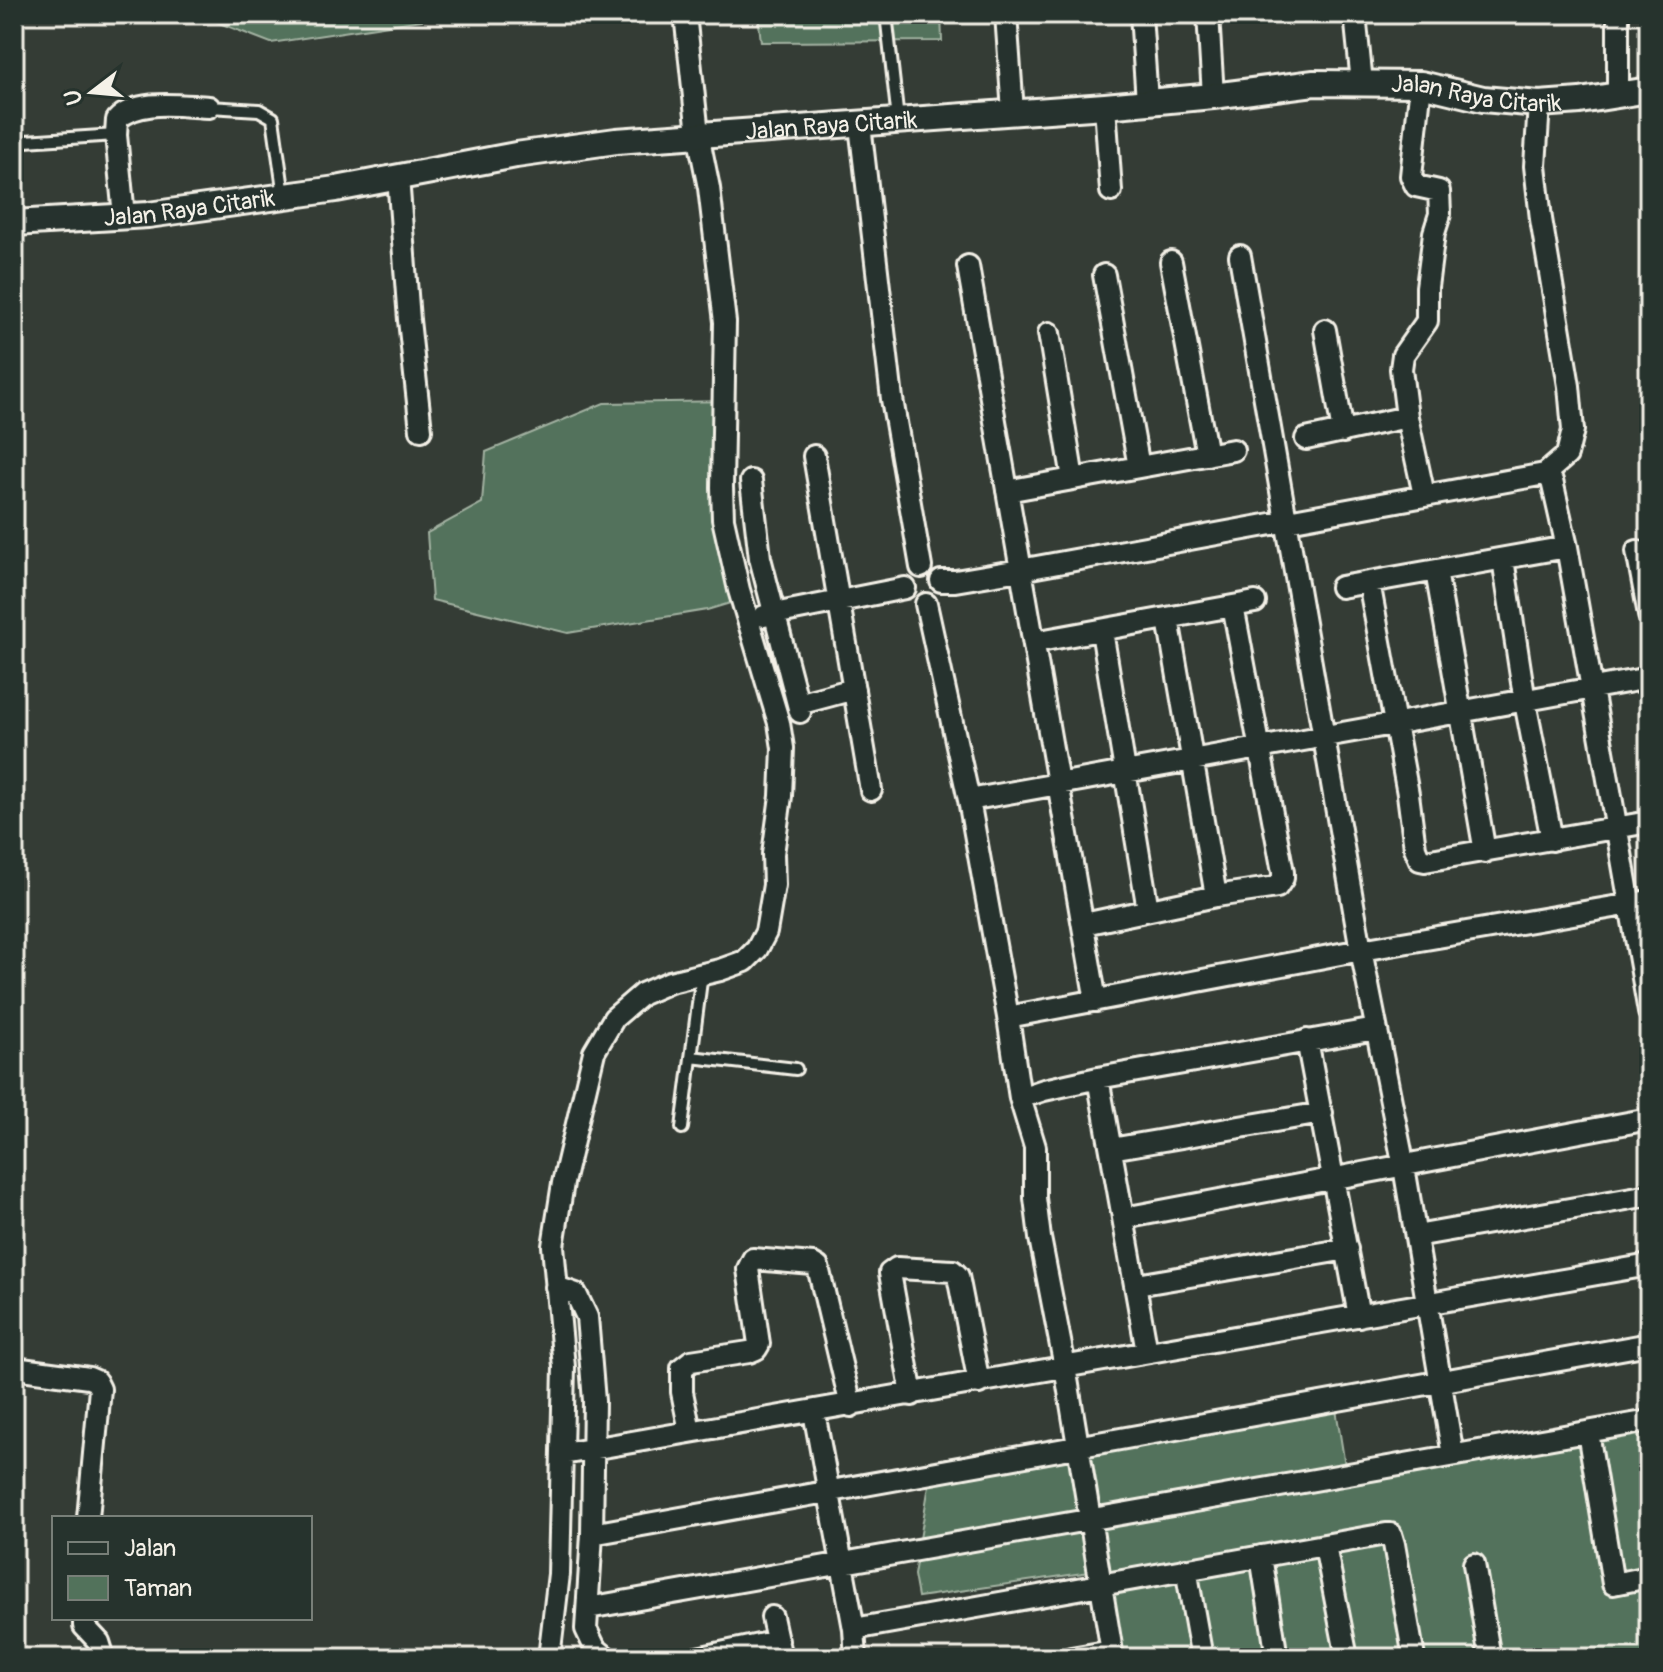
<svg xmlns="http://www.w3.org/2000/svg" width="1663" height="1672" font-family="Pangolin,sans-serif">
<rect width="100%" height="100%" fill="#343c35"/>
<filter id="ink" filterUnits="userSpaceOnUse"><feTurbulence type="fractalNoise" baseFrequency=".0125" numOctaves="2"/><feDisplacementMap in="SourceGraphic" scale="16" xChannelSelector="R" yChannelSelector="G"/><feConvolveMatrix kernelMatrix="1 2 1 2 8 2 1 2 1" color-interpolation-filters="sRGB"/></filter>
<g filter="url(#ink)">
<path fill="#52725b" stroke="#a3b2a2" stroke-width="2" d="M 196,14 L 461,14 L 271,43 Z
M 758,14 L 941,14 L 942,41 L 761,42 Z
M 733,401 L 729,524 L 737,601 L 707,610 L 568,633 L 432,600 L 427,533 L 482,503 L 486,452 L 604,403 Z
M 1335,1403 L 1348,1484 L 1639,1432 L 1649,1486 L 1649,1658 L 1119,1658 L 1104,1570 L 918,1597 L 914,1575 L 931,1473 Z"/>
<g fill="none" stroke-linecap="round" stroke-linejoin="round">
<defs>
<path id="service" d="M 886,14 L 898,120
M 209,107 L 259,110 L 273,118 L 284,196
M 25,141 L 116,135
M 691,1057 L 796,1069
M 682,1128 L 702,973"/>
<path id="minor" d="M 1006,14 L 1013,112
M 1141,14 L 1147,101
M 1208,14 L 1213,96
M 1355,14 L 1362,83
M 1618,14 L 1618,95
M 1421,84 L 1411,176 L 1416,186 L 1439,191 L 1440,214 L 1434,233 L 1427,287 L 1427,321 L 1403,355 L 1401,369 L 1407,417 L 1424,495
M 1539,104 L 1535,166 L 1541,219 L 1569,386 L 1573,430 L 1567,455 L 1545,474
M 1105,106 L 1111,191
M 860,125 L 892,399 L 921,567
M 398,177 L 409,320 L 421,430
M 124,216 L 116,135 L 117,120 C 137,98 181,106 209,107
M 1240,256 L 1361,950 L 1404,1167 L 1453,1455
M 1171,262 L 1207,455
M 968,266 L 1096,1001
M 1104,275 L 1139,467
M 1325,330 L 1343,432
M 1049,333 L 1073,479
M 1306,439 L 1407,417
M 814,456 L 871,790
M 751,481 L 760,558 L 800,712
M 1007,491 L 1233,450
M 1637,551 L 1649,615
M 1503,559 L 1525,702 L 1552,840
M 1436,571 L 1485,852
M 941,581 L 955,581 L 1020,570 L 1545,474 L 1552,481 L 1567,547 L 1649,1012
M 1369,582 L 1408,794 L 1415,848 L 1420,860 L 1425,861 L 1649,822
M 1341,587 L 1567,547
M 926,604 L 969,800 L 1008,1017 L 1020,1098 L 1035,1147 L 1035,1198 L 1040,1238 L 1065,1367 L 1113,1658
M 764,616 L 905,588
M 1168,619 L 1216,896 L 1277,887 L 1283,878 L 1283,872 L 1233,606
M 1102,631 L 1148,910
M 1034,642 L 1255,602
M 798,704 L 854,689
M 969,800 L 1649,678
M 1084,924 L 1216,896
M 1008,1017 L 1361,950 L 1649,901
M 1307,1040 L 1359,1316
M 1098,1078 L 1147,1352
M 1020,1098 L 1044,1090 L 1098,1078 L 1376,1029
M 1111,1149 L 1322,1113
M 1124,1218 L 1649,1119
M 1416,1236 L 1649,1195
M 1137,1285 L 1347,1249
M 556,1287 L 576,1294 L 587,1317 L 594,1401 L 592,1534 L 586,1629 L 595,1648 L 607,1658
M 14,1368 L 89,1378 L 96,1381 L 100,1389 L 88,1518
M 912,1395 L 890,1273 L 897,1268 L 953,1271 L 958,1276 L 979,1383
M 814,1412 L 854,1629 L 856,1658
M 690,1431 L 682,1392 L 682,1368 L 691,1361 L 749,1352 L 756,1349 L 759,1344 L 748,1269 L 753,1259 L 813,1264 L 818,1267 L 851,1406
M 1588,1432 L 1613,1584 L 1649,1577
M 563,1454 L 1649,1265
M 592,1534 L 1649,1344
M 1325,1546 L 1347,1658
M 1261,1556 L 1277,1658
M 1474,1564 L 1490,1658
M 1186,1569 L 1202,1658
M 588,1608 C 941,1543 1296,1486 1649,1421
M 772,1617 L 781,1658
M 84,1618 L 84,1626 L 99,1642 L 104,1658
M 854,1629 L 1386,1534 L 1391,1534 L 1394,1544 L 1414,1658
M 549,1658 L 559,1574 L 564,1367 L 553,1246 L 563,1183 L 594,1052 L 614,1018 L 642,994 L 670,982 L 720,970 L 745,961 L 757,949 L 766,932 L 774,885 L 773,854 L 781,796 L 783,748 L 779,723 L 739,590 L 723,519 L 722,487 L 725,322 L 709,188 L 698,134 L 685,14
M 697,1658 L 778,1641
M 1071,1658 L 1112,1651"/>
<g id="tertiary">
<path id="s1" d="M 14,223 L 148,215 L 336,189 L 516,155 L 616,141 L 1105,106 L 1213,96 L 1314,83 L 1421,84 L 1483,99 L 1539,104 L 1580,101 L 1649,90"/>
</g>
</defs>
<use href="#service" stroke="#f4f1e8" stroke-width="16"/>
<use href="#minor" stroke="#f4f1e8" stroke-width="26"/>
<use href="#tertiary" stroke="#f4f1e8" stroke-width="30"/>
<use href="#service" stroke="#26332d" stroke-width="10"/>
<use href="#minor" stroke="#26332d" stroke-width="20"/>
<use href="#tertiary" stroke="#26332d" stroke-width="24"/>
</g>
</g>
<g text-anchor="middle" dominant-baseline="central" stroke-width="7" stroke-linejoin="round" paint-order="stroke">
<g font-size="24" fill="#f4f1e8" stroke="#26332d">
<text stroke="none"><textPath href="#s1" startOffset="1472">Jalan Raya Citarik</textPath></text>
<text stroke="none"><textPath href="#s1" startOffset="824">Jalan Raya Citarik</textPath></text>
<text stroke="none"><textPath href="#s1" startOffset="176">Jalan Raya Citarik</textPath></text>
</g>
</g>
<rect width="1663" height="1672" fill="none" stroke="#26332d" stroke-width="48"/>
<rect x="24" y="24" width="1615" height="1624" fill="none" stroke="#f4f1e8" stroke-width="3" filter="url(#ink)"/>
<rect x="52" y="1516" width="260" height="104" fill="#26332d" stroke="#787f78" stroke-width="2"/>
<rect x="68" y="1542" width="40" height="12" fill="#26332d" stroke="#787f78" stroke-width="2"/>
<text x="124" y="1556" font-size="24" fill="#f4f1e8">Jalan</text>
<rect x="68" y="1576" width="40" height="24" fill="#52725b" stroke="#787f78" stroke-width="2"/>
<text x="124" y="1596" font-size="24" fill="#f4f1e8">Taman</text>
<g transform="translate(92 92) rotate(254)" stroke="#26332d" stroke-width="6" paint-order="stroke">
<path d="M0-6L14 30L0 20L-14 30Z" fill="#f4f1e8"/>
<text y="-12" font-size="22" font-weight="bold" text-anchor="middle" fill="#f4f1e8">U</text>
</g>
</svg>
